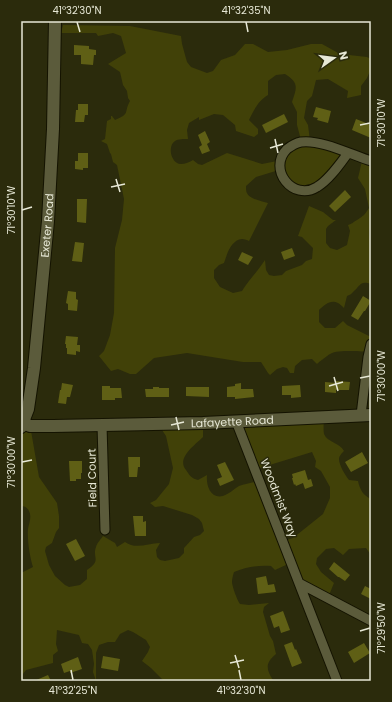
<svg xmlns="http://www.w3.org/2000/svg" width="392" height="702" font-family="Poppins,sans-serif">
<rect width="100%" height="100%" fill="#2b2b0c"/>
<path fill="#414108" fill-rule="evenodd" d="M 63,25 L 130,26 L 181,36 L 182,44 L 187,62 L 191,67 L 207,73 L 213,71 L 221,60 L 235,55 L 245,44 L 253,44 L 268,52 L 287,50 L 311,44 L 322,44 L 340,54 L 367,57 L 371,59 L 371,71 L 370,71 L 367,78 L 361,86 L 361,95 L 347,98 L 348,91 L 328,79 L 316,80 L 312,96 L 307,101 L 304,118 L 308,125 L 310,141 L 345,156 L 324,181 L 301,191 L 279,170 L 256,177 L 246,186 C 246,187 246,192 247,193 C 249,199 262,201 268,203 L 249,241 C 247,240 245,239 242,239 C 231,240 227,254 224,263 L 219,265 L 214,270 L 214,278 L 220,287 L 233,293 L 242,291 C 249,280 258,271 265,260 L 266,270 L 269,275 L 274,276 L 282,275 L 286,271 L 302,265 L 306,261 L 312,259 L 313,248 L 302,237 L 298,236 L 309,206 L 323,212 L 333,220 L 336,220 L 328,226 L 326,229 L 326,243 L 330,248 L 337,250 L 347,245 L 350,231 L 348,225 C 352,224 353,222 357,220 C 364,215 364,216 369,208 L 365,189 L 358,178 L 362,161 L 371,163 L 371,225 L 369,232 L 371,247 L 371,284 C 360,280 360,286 353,292 C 352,294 349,295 347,296 L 344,308 C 342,306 340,304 338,303 C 331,299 324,305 319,310 L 319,322 L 325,328 L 335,328 L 343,321 L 347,325 L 371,337 L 367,351 C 362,352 357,351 351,351 C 346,351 337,351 332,353 C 329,354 319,362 317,364 L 312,359 L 302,360 L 295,366 L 294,373 L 290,373 L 287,368 L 283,367 L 277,369 L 270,375 L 268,373 L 261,362 L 243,362 L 187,353 L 154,358 L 136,374 L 130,374 L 118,369 L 111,371 L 99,356 L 104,351 L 110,335 L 114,313 L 115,248 L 122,220 L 124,199 L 117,165 L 113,162 L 111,154 L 110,153 L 107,144 L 101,141 L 105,139 L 107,121 L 111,119 L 111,116 L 112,116 L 115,120 C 131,113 123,114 130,101 L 128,98 L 127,91 L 123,85 L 120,72 L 108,64 L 126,53 L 121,36 L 113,33 L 98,36 L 96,33 L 61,33 ZM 285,74 C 299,83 297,87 292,102 L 297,112 L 297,125 L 301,140 L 277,161 L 262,164 L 227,153 L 202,165 L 198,164 L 193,160 C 190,162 185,164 181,164 C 171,164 167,146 175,141 C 178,139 184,139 188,139 L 187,130 L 189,123 L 199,117 L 199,120 L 214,114 L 223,115 L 235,125 L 236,131 L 254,137 L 258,134 L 258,129 L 249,120 C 254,110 258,101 268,95 L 268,81 L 276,75 Z
M 324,417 C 324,422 323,429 324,434 C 327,442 340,443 344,451 C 342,453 339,456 339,459 C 339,465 345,475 349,480 L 358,481 C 360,490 363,495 371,499 L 371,555 L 366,548 L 349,549 L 343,555 L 334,548 L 326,549 L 317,558 L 316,564 L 321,572 L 334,583 L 327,600 L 306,590 L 288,564 L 275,570 L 271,566 C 258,565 246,567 234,572 C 233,575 232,579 232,582 C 232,586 237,600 240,604 L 249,605 L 269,603 L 264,607 L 263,612 L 270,636 L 273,641 L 276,654 C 265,663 266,669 273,680 L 278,681 L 164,681 L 151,668 L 142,661 L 148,652 L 150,647 L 146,640 L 133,632 L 128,630 L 120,634 L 115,642 L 108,642 L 99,645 L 96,653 L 96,681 L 93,672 L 94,664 L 92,650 L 88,644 L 82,643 L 79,635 L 57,630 L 56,644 L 58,651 L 53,655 L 53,663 L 26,670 L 23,674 L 23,681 L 21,681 L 21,573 L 33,567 C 30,558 27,539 28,529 C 29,523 32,517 29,511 C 27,507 24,506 21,506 L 21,426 L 30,425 L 39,477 L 57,503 L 59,516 L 59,528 L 56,532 L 52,543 L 46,547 L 45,551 L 49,565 L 55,576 L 65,585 L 69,587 L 80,585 L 87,579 L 87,570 C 102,560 92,558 96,547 C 97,543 101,539 103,536 L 115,543 L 117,547 L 125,542 C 136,550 148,543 160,543 L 156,550 L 157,557 L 160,560 L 165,561 L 179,558 L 184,553 L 184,548 L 194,537 L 200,535 L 204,531 L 202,523 L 199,519 L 192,515 L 163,506 L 155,507 L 150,503 L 156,500 L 169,484 L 173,468 L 166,436 L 158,424 L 203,423 L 203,437 C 195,445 176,458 186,470 C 190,476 191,478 198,480 L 207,475 C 206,485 210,499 223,496 C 229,494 234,489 239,486 C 244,484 250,483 255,482 L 257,483 L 281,542 L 293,538 L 323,514 L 330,498 L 330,487 L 321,471 L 315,467 L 316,461 L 312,452 L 253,470 L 238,423 Z"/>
<path fill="#5f5f15" d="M 74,45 L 89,46 L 89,49 L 96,50 L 96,55 L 94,55 L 93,65 L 81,64 L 81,55 L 74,55 Z
M 78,104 L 88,104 L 88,115 L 85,115 L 84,122 L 75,122 L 76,110 L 78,110 Z
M 316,107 L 331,111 L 328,123 L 317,120 L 318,118 L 313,117 Z
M 284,114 L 288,122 L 266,133 L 262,125 Z
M 356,119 L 371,125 L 371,138 L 352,130 Z
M 205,131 L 210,142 L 207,144 L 210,151 L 202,154 L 199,147 L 202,145 L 198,135 Z
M 78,153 L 88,153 L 88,168 L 83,168 L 83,170 L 75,169 L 75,161 L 78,161 Z
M 345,190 L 351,197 L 335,212 L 329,206 Z
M 77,199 L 87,199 L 86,223 L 77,222 Z
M 75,242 L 84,243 L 82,262 L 72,261 Z
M 292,248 L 295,256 L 284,260 L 281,252 Z
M 242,252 L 253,257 L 248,265 L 238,260 Z
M 68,291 L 76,292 L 76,299 L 78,300 L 77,311 L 68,310 L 68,304 L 66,303 Z
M 363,296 L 371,301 L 365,311 L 364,311 L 358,320 L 351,316 Z
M 66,336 L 78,337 L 77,345 L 80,345 L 80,352 L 76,351 L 76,355 L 67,354 L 67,348 L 66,348 L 66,344 L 65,344 Z
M 336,381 L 350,382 L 349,390 L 336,390 L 336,393 L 325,392 L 325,382 L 336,383 Z
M 62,383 L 73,385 L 70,397 L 67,397 L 66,404 L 58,403 L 60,390 L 61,390 Z
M 241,383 L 241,389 L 253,389 L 254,397 L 235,399 L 235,397 L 227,397 L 227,387 L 235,386 L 235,384 Z
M 300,385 L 301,397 L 291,398 L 291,395 L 282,395 L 282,386 Z
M 102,386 L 110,386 L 110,388 L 121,388 L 122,398 L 115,398 L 115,400 L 102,400 Z
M 153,387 L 159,387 L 159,388 L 169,388 L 169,397 L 146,397 L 145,389 L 153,389 Z
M 186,387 L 209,387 L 209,397 L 186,396 Z
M 362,452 L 368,463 L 351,472 L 345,462 Z
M 128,457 L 140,457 L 140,467 L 138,467 L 137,477 L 129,477 Z
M 69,461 L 82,461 L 82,473 L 81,473 L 81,479 L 76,479 L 76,481 L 70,481 Z
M 225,462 L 234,480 L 220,486 L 217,479 L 222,477 L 217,465 Z
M 305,470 L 308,480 L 311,479 L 313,486 L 305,489 L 303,483 L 296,486 L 295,484 L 294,485 L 292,478 L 293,478 L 292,474 Z
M 133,516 L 143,516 L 143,522 L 146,521 L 146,536 L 135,536 Z
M 76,539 L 85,556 L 75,561 L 66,544 Z
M 334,562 L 350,575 L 345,581 L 339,577 L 338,577 L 329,569 Z
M 266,576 L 268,585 L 274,584 L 276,592 L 258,594 L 256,578 Z
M 365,586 L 371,589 L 371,599 L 361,594 Z
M 283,611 L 290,630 L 281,633 L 279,626 L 274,628 L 270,616 Z
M 292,642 L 295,650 L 296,649 L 302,663 L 292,667 L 284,645 Z
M 364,643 L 370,653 L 354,663 L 348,652 Z
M 103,656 L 120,659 L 118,671 L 101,668 Z
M 78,657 L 82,669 L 70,673 L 70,671 L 64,673 L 61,664 Z
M 48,675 L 51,681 L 34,681 Z"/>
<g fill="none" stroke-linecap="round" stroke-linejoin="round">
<defs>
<path id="street" d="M 348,153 C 340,164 329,180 317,187 C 293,202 267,169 287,149 C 291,146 296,143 301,142 C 320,139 352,155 371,161
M 361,415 L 368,357 L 371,344
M 236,421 L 337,681
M 102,425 L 105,530
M 299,583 L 371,621"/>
<g id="secondary">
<path id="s1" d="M 23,423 L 30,426 L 53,426 L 203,423 L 371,415"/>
<path id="s2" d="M 21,427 L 28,409 L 34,368 L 48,221 L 53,129 L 55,21"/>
</g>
</defs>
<use href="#street" stroke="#141300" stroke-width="11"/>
<use href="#secondary" stroke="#141300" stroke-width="14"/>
<use href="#street" stroke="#5b5b3b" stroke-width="9"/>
<use href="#secondary" stroke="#5b5b3b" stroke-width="12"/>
</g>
<path fill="none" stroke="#e7e8d6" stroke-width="1.5" d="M 77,22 L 80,32M 246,22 L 248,32M 360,125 L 370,123M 275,139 L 278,153M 270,148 L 283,144M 116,179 L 120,192M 111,187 L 125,184M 22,210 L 32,207M 334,377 L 338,391M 360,378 L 370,376M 329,386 L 343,382M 176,417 L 179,430M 171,425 L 184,422M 22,462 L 32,460M 360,631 L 370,628M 235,655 L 239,668M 230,663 L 244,660M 71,670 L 73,680M 239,670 L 241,680"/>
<g text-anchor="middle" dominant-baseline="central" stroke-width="3" stroke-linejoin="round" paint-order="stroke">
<g font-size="11" fill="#e7e8d6" stroke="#2b2b0c">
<text stroke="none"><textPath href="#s2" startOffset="204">Exeter Road</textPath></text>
<text stroke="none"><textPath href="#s1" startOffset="210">Lafayette Road</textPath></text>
<text transform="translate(92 478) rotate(-91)">Field Court</text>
<text transform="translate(279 498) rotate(69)">Woodmist Way</text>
</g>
</g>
<rect width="392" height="702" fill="none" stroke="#2b2b0c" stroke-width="44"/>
<g transform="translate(334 58) rotate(76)" stroke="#2b2b0c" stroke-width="3" paint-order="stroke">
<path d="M0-3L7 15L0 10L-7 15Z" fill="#e7e8d6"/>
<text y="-6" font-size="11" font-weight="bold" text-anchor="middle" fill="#e7e8d6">N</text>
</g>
<rect x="22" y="22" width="348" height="658" fill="none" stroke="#e7e8d6" stroke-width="1.5"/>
<g font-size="10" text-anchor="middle" fill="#e7e8d6">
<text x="77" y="14">41°32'30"N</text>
<text x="246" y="14">41°32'35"N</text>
<text transform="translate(381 123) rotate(-90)" y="4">71°30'10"W</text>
<text transform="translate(11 210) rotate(-90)" y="4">71°30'10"W</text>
<text transform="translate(381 376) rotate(-90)" y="4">71°30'00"W</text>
<text transform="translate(11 462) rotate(-90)" y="4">71°30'00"W</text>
<text transform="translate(381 628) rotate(-90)" y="4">71°29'50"W</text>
<text x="73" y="694">41°32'25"N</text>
<text x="241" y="694">41°32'30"N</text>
</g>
</svg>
